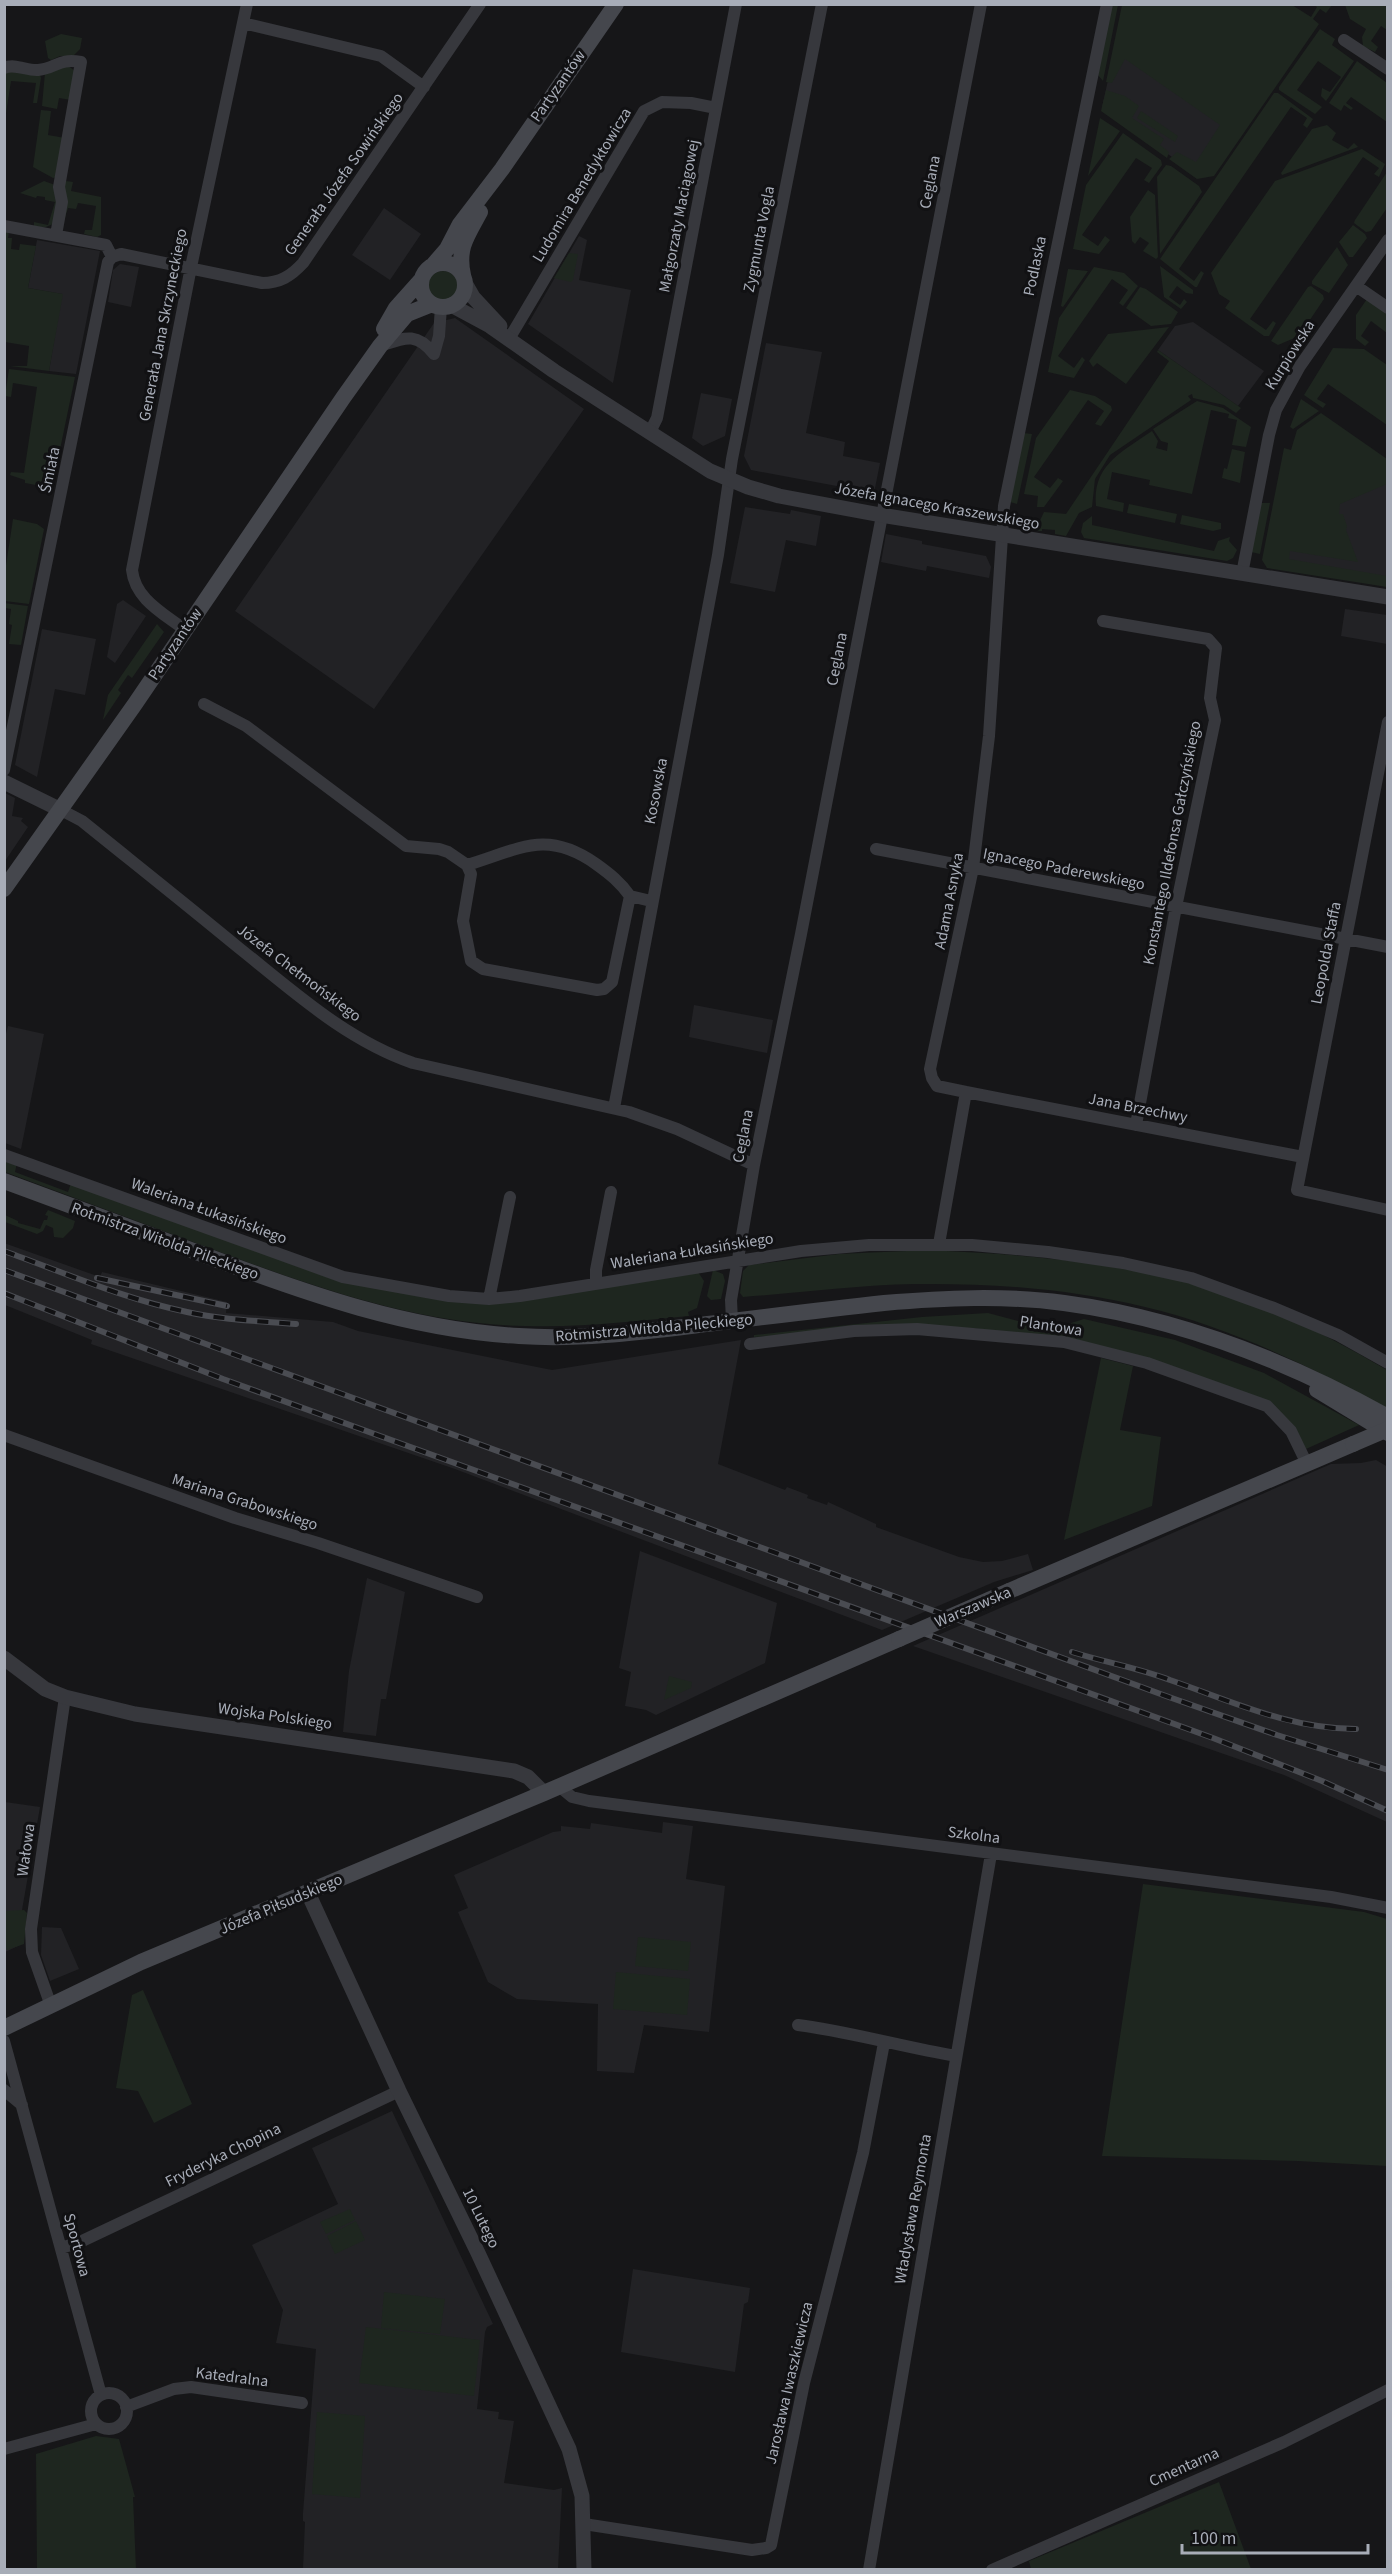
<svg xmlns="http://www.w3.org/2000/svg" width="1392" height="2574" font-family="'Source Sans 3',sans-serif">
<rect width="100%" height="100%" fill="#161618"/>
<path fill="#222225" d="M 1122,18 L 1263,86 L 1200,177 L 1102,107 Z
M 384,208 L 421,234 L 390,280 L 352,255 Z
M 579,236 L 587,240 L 579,280 L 631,290 L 613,383 L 528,324 Z
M 37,240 L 100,251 L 76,374 L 49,371 L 62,294 L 28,288 Z
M 120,264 L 139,267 L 131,307 L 108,302 L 113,270 Z
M 455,318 L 584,409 L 374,709 L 235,611 L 434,323 Z
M 1193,322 L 1264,371 L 1238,406 L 1158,350 L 1175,326 Z
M 766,343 L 822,352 L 806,433 L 845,442 L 843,456 L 880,463 L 874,493 L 751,470 L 744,456 Z
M 701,393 L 732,399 L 725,436 L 703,446 L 692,438 Z
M 1286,455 L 1387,476 L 1387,581 L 1266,563 Z
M 745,507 L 790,514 L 791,510 L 821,516 L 816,546 L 786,540 L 775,592 L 730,583 Z
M 886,534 L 922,541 L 922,544 L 986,556 L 991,567 L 989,578 L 927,566 L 926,571 L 881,562 Z
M 123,600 L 146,616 L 115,663 L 107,657 L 117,604 Z
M 1345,609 L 1387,615 L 1387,644 L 1341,636 Z
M 42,629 L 96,639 L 85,695 L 55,689 L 37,777 L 15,765 Z
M 5,793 L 15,798 L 12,816 L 23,818 L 21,821 L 28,827 L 5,861 Z
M 694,1005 L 773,1020 L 767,1053 L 689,1037 Z
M 8,1026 L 44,1034 L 21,1149 L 5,1143 L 4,1041 Z
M 4,1243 L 100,1277 L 102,1272 L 227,1302 L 226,1313 L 333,1322 L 358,1331 L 552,1370 L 741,1340 L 718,1464 L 785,1490 L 787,1487 L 808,1495 L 807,1498 L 827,1505 L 828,1502 L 876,1524 L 876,1527 L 959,1557 L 983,1562 L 1002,1561 L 1028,1554 L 1033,1570 L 994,1582 L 882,1630 L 455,1469 L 91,1344 L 92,1340 L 5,1305 Z
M 1376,1460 L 1388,1467 L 1387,1822 L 1284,1775 L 913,1646 L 1331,1464 L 1361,1463 Z
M 640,1551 L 777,1603 L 765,1663 L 656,1715 L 646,1710 L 625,1706 L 631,1672 L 619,1668 Z
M 367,1578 L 405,1592 L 386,1699 L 381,1699 L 376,1736 L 343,1732 L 349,1671 Z
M 5,1802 L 40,1807 L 22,1910 L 20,1945 L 5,1952 Z
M 663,1822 L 693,1826 L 686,1879 L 725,1886 L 709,2032 L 644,2025 L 634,2073 L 597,2071 L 598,2004 L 517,1999 L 488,1982 L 458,1912 L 468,1908 L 454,1875 L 553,1832 L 561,1831 L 561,1826 L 590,1829 L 591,1823 L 662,1833 Z
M 42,1927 L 61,1928 L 79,1969 L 50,1981 L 41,1955 Z
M 392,2111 L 493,2324 L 487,2327 L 485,2332 L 477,2409 L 499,2412 L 498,2419 L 514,2421 L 504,2483 L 554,2490 L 562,2488 L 558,2569 L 303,2569 L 305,2522 L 303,2521 L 303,2513 L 316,2349 L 276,2343 L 283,2310 L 252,2245 L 338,2204 L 312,2148 Z
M 633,2269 L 750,2288 L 748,2302 L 744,2304 L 735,2372 L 621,2352 Z"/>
<path fill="#1e261f" d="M 1110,5 L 1118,5 L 1103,81 L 1098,75 Z
M 1122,5 L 1292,5 L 1311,17 L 1317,7 L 1314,5 L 1332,5 L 1326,13 L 1320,9 L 1313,19 L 1319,24 L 1214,176 L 1197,179 L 1169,159 L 1177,152 L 1196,162 L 1220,125 L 1125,59 L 1112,83 L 1106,82 Z
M 1345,5 L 1387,5 L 1387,30 L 1381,26 L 1371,41 L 1378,47 L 1375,52 L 1363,46 L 1362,37 L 1366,29 L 1350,19 Z
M 1320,29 L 1335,39 L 1332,45 L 1354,61 L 1326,101 L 1321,96 L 1322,88 L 1330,92 L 1341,77 L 1318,61 L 1297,90 L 1322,107 L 1315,114 L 1279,90 L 1279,87 Z
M 61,34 L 82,38 L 80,49 L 73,56 L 60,56 L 51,60 L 48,58 L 45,41 Z
M 1357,61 L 1387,83 L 1387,122 L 1351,97 L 1346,103 L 1353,108 L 1351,110 L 1344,105 L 1341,111 L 1329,103 Z
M 67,65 L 75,71 L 71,100 L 59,98 L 57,109 L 42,106 L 45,73 Z
M 6,71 L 40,75 L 41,78 L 37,103 L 33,103 L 36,83 L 11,81 L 5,120 L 5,73 Z
M 1106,90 L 1125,96 L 1139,106 L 1132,118 L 1164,139 L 1160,145 L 1169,152 L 1167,158 L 1101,111 Z
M 1274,93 L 1278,93 L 1313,119 L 1307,128 L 1303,125 L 1307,118 L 1291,107 L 1179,269 L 1194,281 L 1201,271 L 1204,273 L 1197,287 L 1195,287 L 1160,259 Z
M 41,110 L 51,111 L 48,135 L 65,138 L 57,177 L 53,178 L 33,167 Z
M 1141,111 L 1178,136 L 1175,142 L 1137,118 Z
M 1100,118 L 1120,131 L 1088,176 Z
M 1327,125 L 1336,133 L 1332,140 L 1348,149 L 1354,143 L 1358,147 L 1282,175 L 1281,173 L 1312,129 Z
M 1123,133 L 1161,160 L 1162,165 L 1149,183 L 1144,180 L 1152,168 L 1136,158 L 1082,235 L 1098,246 L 1105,236 L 1110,240 L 1099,254 L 1073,249 L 1086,185 Z
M 1362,149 L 1385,164 L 1379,177 L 1374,174 L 1379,168 L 1363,157 L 1250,319 L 1266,330 L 1273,321 L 1276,323 L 1269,336 L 1264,336 L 1225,308 L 1230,301 L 1219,294 L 1211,273 L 1275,181 Z
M 1166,165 L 1171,166 L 1199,186 L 1202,192 L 1160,254 L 1157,177 Z
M 1387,172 L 1387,208 L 1371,231 L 1366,232 L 1354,223 L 1355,220 Z
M 44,181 L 55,185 L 58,199 L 55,223 L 46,227 L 34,228 L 34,222 L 48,225 L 55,202 L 45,200 L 45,197 L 37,196 L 36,198 L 20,193 Z
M 66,181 L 73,182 L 71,191 L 101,197 L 101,235 L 97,237 L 84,234 L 85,230 L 92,230 L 96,206 L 78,203 L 76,209 L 68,208 L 63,224 L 63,183 Z
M 1148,190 L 1155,195 L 1158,257 L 1156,259 L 1143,251 L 1149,243 L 1140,237 L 1135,244 L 1132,241 L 1130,217 Z
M 1353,225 L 1365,234 L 1367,238 L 1353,257 L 1349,257 L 1339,242 Z
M 5,230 L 9,231 L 8,238 L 12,238 L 11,249 L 19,250 L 20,244 L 36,246 L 28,288 L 63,294 L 49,371 L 10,366 L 27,366 L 29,346 L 5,342 Z
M 1337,247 L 1348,265 L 1329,293 L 1312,284 L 1312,281 Z
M 569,253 L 578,254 L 573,280 L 571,282 L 554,278 Z
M 1160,266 L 1193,290 L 1193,294 L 1186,293 L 1177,286 L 1169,297 L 1180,305 L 1184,299 L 1187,302 L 1181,309 L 1164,297 Z
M 1094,267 L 1124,273 L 1138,286 L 1123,306 L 1119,303 L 1128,290 L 1112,279 L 1058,356 L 1074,368 L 1082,357 L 1085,360 L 1074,378 L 1048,372 L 1059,318 Z
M 1068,269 L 1088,271 L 1063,307 L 1061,306 Z
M428 286a15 15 0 1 1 30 0a15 15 0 1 1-30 0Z
M 1311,286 L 1323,295 L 1324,299 L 1299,336 L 1278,345 L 1271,341 L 1308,287 Z
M 1140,287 L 1146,289 L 1178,312 L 1171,324 L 1151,326 L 1126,308 Z
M 1367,299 L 1387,313 L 1387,333 L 1371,321 L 1361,336 L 1369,342 L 1365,346 L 1356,339 L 1356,315 Z
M 1169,327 L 1126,384 L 1097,363 L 1093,367 L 1089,361 L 1108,334 Z
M 1333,348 L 1364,349 L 1387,365 L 1387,425 L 1328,384 L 1317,399 L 1326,404 L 1323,408 L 1304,395 Z
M 1158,350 L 1241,408 L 1236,413 L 1224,405 L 1193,398 L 1192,394 L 1188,396 L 1191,400 L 1110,455 L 1095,479 L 1092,507 L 1079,513 L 1066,536 L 1055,534 L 1055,530 L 1042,529 L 1042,531 L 1035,531 L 1044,512 L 1066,514 L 1169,361 L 1157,352 Z
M 9,369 L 75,377 L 52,488 L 25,483 L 25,480 L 10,475 L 11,472 L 24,473 L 37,387 L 13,383 L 11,397 L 5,396 Z
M 1070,390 L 1095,396 L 1111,406 L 1112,410 L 1101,426 L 1095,424 L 1104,411 L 1088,400 L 1034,477 L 1050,488 L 1058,478 L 1063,481 L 1044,507 L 1037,507 L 1038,496 L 1024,494 L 1036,438 Z
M 1301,399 L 1319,411 L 1293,429 L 1290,427 Z
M 1197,401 L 1223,408 L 1251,427 L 1246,447 L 1232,445 L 1237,420 L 1228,418 L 1229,414 L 1211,410 L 1192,494 L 1149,485 L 1150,480 L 1112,472 L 1107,499 L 1124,503 L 1123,512 L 1096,506 C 1092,465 1122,452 1152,431 L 1158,441 L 1156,448 L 1167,451 L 1168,443 L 1161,441 L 1153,429 Z
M 1321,413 L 1387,459 L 1387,484 L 1340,504 L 1339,514 L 1343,514 L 1347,526 L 1346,530 L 1358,562 L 1290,551 L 1289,559 L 1387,576 L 1387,587 L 1267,568 L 1262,560 L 1284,448 L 1291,450 L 1297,430 Z
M 1023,433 L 1032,434 L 1017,504 L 1010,502 Z
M 1232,449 L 1245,452 L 1240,483 L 1222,478 L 1224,468 L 1227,469 Z
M 1261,503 L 1270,503 L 1260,554 L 1251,552 Z
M 1129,504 L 1177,514 L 1175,523 L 1127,513 Z
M 1182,515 L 1221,523 L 1221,529 L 1213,531 L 1180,524 Z
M 1092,516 L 1092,525 L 1214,551 L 1218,541 L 1230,537 L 1229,541 L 1237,550 L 1233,558 L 1227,561 L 1084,538 L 1081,532 L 1083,523 Z
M 13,519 L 37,524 L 44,529 L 29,604 L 5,601 L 5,572 Z
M 4,603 L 28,606 L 21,645 L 9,644 L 12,625 L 9,624 L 11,609 L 5,608 Z
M 157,624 L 164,632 L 132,678 L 128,675 L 118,690 L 121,693 L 103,720 L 108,695 Z
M 5,1159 L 17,1163 L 15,1172 L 68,1192 L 71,1183 L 338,1281 L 464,1303 L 698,1272 L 704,1281 L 697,1308 L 688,1312 L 689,1316 C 634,1321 580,1328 525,1326 C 415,1324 312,1286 209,1248 C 141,1223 73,1197 5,1172 Z
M 48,1210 L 75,1221 L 73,1228 L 63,1238 L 54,1237 L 53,1228 L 46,1225 L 43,1231 L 37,1234 L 5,1222 L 5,1215 L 18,1221 L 18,1223 L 40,1229 L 44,1220 L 47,1220 L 48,1216 L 45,1215 Z
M 929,1250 C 1032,1255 1137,1263 1235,1297 C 1288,1315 1339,1342 1387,1370 L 1387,1408 C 1311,1367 1230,1327 1145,1307 C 1070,1289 992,1283 915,1284 C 857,1285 800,1293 743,1297 L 740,1293 L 743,1271 L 749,1265 L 839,1254 Z
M 713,1270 L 723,1274 L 725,1281 L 721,1299 L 711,1300 L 707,1296 Z
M 988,1313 L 1041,1327 L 1058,1327 L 1084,1319 L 1175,1340 L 1264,1373 L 1359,1425 L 1306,1449 L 1275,1408 L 1117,1351 L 974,1328 L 754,1337 L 754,1335 L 922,1317 Z
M 1101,1358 L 1133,1366 L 1120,1430 L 1161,1437 L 1152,1506 L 1064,1540 Z
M 669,1676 L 692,1682 L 691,1688 L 664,1700 Z
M 1143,1884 L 1364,1912 L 1387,1919 L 1387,2166 L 1298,2161 L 1102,2156 Z
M 24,1910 L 27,1913 L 24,1944 L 7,1950 L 5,1943 L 5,1911 Z
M 638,1937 L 691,1942 L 688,1971 L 635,1966 Z
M 616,1972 L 690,1979 L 687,2015 L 613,2009 Z
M 143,1990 L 192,2104 L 154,2123 L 138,2091 L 116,2088 L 132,1995 Z
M 350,2209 L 355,2220 L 326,2234 L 320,2222 Z
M 356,2221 L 365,2240 L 335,2254 L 327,2236 Z
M 384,2292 L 445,2299 L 440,2334 L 381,2328 Z
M 366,2327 L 480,2340 L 474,2396 L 359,2383 Z
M 317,2412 L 365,2416 L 360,2498 L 312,2494 Z
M 96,2436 L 119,2439 L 135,2497 L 133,2497 L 136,2569 L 37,2569 L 36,2454 Z
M 1219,2482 L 1251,2569 L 1031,2569 L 1029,2561 Z"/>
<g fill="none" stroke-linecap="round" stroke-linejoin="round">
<path stroke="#37383d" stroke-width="12" d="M 243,23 L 381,56 L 424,87
M 1344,40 L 1388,69
M 4,68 C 15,63 27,71 38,70 C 57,68 58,58 81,62 L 59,187 L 62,202 L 56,235
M 4,226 L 106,245 L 112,257
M 1356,286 L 1388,308
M 509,339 L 644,111 L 662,102 L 691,103 L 716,108
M 380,346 C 404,338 416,331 434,354
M 434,354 L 439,336 L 441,307
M 650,432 L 657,418 L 736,4
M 1242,574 L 1269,435 L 1276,410 L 1300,366 L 1388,240
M 1103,621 L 1208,639 L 1216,648 L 1210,698 L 1215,720 L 1176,907 L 1136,1125
M 185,630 C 163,613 135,599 132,570 L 191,267 L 247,4
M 204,704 L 246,726 L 406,846 L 439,849 L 448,852 L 467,865 L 471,874 L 463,921 L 471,961 L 483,969 L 597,990 L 604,989 L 612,982 L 630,896 L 651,901
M 1388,722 L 1297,1190 L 1388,1210
M 4,770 L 108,262 L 112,257 L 121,254 L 262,283 C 280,283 291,276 303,263 L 480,4
M 61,810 L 82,821 C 134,863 187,905 239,948 C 293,991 346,1040 413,1063 L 629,1112 L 677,1129 L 754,1165
M 876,849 L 1388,947
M 467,865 C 520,849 546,829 596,864 C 610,874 620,882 630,896
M 966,1092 L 1303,1157
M 614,1108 L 718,555 L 732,459 L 822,4
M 4,1155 L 343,1277 L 449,1296 L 489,1299 L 520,1296 L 801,1251 L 869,1245 L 972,1245 L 1048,1252 L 1123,1263 L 1191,1278 L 1274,1308 L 1338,1335 L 1388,1363
M 939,1244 L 966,1092 L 937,1086 L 932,1078 L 930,1069 L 973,868 L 989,736 L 1004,506 L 1107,4
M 596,1283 L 596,1270 L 611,1192
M 489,1299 L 510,1197
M 732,1321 L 731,1300 L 754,1165 L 801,934 L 981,4
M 750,1344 L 854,1331 L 917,1329 L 1064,1342 L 1147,1363 L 1267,1406 L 1291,1431 L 1307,1464
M 4,1435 L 235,1518 L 318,1543 L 477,1597
M 560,1787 L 572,1797 L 589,1801 L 1331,1897 L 1388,1908
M 51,2006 L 32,1952 L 31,1929 L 65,1697
M 798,2025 C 851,2032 903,2047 956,2056
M 4,2041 L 101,2395
M 4,2090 L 22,2105
M 61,2248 L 80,2242 L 399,2091
M91 2411a18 18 0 1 1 36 0a18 18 0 1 1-36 0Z
M 126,2407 L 174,2389 L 191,2387 L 302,2403
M 4,2449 L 96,2424
M 584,2524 L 752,2550 L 766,2548 L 771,2545 L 804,2383 L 863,2153 L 884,2043
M 869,2570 L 991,1854
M 992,2570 L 1284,2442 L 1388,2390"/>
<path stroke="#37383d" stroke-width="15" d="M 465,283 L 473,297 L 500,326
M 451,305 L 490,326 L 554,371 L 710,471 L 748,487 L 779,496 L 881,515 L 1388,597
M 4,782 L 61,810
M 4,1658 L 45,1689 L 65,1697 L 135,1714 L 514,1771 L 528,1777 L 544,1793
M 308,1893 L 399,2091 L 478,2253 L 569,2449 L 582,2496 L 584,2570"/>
<path stroke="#45474d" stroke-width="16" d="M421 285a22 22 0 1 1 44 0a22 22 0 1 1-44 0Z
M 434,264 L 447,249 L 460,224 L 502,169 L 616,4
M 463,275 C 457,248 467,236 480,212
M 384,329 L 396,308 L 421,280
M 4,889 L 135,704 L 343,398 L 380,346 L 407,314 L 432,304
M 4,1181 C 72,1206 139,1231 207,1256 C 308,1294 410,1330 519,1336 C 577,1340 634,1333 691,1326 C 756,1318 820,1310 884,1303 C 943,1298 1005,1295 1064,1303 C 1177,1318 1288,1361 1388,1417
M 1317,1390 L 1388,1433
M 1009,1591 L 1353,1444
M 4,2028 L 141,1962 L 544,1793 L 899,1639"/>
<defs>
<path id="rail" d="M 4,1251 C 65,1273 124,1299 187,1312 C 223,1320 260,1321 296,1324
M 4,1270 L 1166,1696 L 1277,1735 L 1388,1770
M 97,1278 L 227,1306
M 4,1293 L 223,1379 L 1213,1738 L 1322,1781 L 1388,1811
M 1072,1652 C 1104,1662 1138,1668 1170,1680 C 1231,1701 1289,1729 1356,1729"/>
</defs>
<use href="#rail" stroke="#4a4c52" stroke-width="6"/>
<use href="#rail" stroke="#111113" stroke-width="4" stroke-dasharray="11" stroke-linecap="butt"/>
<path stroke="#45474d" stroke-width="16" d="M 1353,1444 L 1388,1429
M 899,1639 L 1009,1591"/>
</g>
<g text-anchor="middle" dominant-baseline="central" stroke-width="6" stroke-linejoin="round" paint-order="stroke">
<g font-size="16" fill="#a8adb8" stroke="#111113">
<text transform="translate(558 86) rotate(-55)">Partyzantów</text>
<text transform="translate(344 174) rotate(-55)">Generała Józefa Sowińskiego</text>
<text transform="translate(930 182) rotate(-79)">Ceglana</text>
<text transform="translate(582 185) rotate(-59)">Ludomira Benedyktowicza</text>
<text transform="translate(679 216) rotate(-79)">Małgorzaty Maciągowej</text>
<text transform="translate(759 239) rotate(-79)">Zygmunta Vogla</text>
<text transform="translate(1035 266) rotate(-78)">Podlaska</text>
<text transform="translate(163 325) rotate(-79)">Generała Jana Skrzyneckiego</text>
<text transform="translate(1290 355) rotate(-58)">Kurpiowska</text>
<text transform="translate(50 470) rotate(-78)">Śmiała</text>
<text transform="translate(937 506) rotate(10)">Józefa Ignacego Kraszewskiego</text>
<text transform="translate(175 644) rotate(-56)">Partyzantów</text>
<text transform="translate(837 659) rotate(-79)">Ceglana</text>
<text transform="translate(656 791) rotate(-79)">Kosowska</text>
<text transform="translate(1172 843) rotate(-79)">Konstantego Ildefonsa Gałczyńskiego</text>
<text transform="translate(1064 869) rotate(11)">Ignacego Paderewskiego</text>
<text transform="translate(949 901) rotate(-79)">Adama Asnyka</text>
<text transform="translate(1326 953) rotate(-79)">Leopolda Staffa</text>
<text transform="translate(299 973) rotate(37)">Józefa Chełmońskiego</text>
<text transform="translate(1138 1108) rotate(11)">Jana Brzechwy</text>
<text transform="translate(743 1136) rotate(-79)">Ceglana</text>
<text transform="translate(209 1211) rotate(20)">Waleriana Łukasińskiego</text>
<text transform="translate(165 1241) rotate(20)">Rotmistrza Witolda Pileckiego</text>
<text transform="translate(692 1251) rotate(-9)">Waleriana Łukasińskiego</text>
<text transform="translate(1051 1326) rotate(9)">Plantowa</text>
<text transform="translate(654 1328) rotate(-5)">Rotmistrza Witolda Pileckiego</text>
<text transform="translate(245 1502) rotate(18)">Mariana Grabowskiego</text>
<text transform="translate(973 1607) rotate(-23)">Warszawska</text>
<text transform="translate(275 1716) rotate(8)">Wojska Polskiego</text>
<text transform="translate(974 1835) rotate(7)">Szkolna</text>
<text transform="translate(26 1850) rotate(-82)">Wałowa</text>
<text transform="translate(281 1904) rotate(-23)">Józefa Piłsudskiego</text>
<text transform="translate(223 2155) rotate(-26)">Fryderyka Chopina</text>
<text transform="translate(913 2209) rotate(-80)">Władysława Reymonta</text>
<text transform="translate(481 2218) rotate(64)">10 Lutego</text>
<text transform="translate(77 2245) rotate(75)">Sportowa</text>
<text transform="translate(232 2377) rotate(7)">Katedralna</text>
<text transform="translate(789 2383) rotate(-77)">Jarosława Iwaszkiewicza</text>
<text transform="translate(1184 2467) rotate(-24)">Cmentarna</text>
</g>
</g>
<rect width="1392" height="2574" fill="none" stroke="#a8adb8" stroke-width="12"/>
<path d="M1182 2544v9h186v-9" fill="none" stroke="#a8adb8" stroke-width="3"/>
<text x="1191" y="2544" font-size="18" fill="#a8adb8" stroke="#111113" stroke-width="4.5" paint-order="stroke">100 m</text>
</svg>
